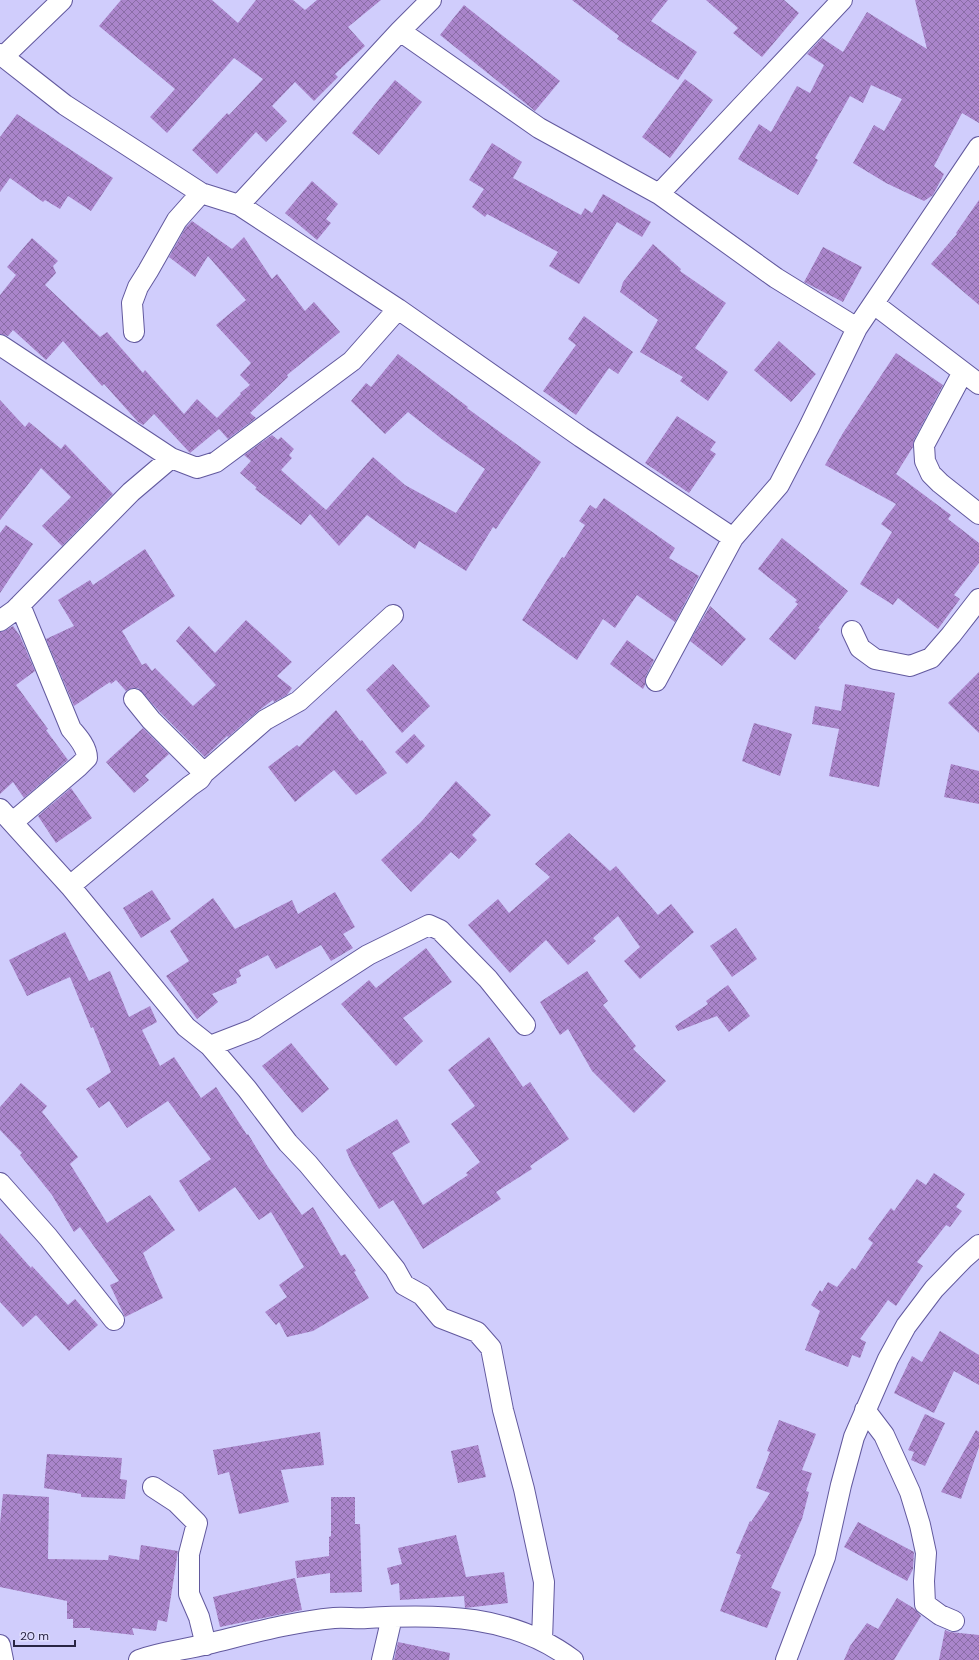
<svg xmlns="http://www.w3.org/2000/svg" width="979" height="1660" font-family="'DM Sans',sans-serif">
<defs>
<pattern id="building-cross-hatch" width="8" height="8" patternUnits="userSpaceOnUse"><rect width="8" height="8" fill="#aa85cb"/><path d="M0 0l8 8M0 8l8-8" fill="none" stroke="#8a6da6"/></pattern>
</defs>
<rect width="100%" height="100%" fill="#d0cdfc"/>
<path fill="url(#building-cross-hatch)" d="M 121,0 L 212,0 L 238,23 L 256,0 L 293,0 L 305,10 L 317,0 L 381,0 L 348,27 L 365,46 L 335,74 L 338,77 L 314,101 L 295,82 L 272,106 L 287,121 L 266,142 L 256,132 L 217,174 L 192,150 L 227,113 L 229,115 L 263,79 L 234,58 L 167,133 L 150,117 L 175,89 L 99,26 Z
M 572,0 L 668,0 L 651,21 L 697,52 L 678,80 L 617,39 L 619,36 Z
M 706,0 L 784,0 L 799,13 L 762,57 L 733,33 L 738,28 Z
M 915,0 L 979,0 L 979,123 L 962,113 L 934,166 L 944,174 L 933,195 L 924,201 L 886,183 L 853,163 L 874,125 L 884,131 L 902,99 L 871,85 L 863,103 L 850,96 L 815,158 L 818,160 L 798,195 L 738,159 L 759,124 L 771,132 L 797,86 L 810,93 L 824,65 L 807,54 L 822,38 L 843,52 L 867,12 L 927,49 Z
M 464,5 L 560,81 L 535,111 L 440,35 Z
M 685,79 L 713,100 L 670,158 L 642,137 Z
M 395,80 L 422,102 L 379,155 L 352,133 Z
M 17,114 L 113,178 L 91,211 L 68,196 L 60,209 L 45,200 L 43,202 L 10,178 L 0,192 L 0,137 Z
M 492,143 L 522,162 L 513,178 L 581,215 L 585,208 L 592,213 L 603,194 L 651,222 L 642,237 L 617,222 L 579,284 L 549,266 L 558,252 L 487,214 L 485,217 L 472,207 L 484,189 L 469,180 Z
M 312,181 L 338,204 L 326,219 L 331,223 L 317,240 L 285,213 Z
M 979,200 L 979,305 L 931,264 L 957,234 L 956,233 Z
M 192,221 L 232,249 L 244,237 L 272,279 L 277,274 L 305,311 L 314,302 L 340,332 L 287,375 L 288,377 L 250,413 L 256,418 L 228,439 L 219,429 L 190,453 L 154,414 L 143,425 L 138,422 L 104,384 L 102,386 L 63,341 L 46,360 L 13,330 L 8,336 L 0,334 L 0,295 L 16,275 L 7,267 L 32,238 L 58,261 L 53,266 L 56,273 L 45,285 L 100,337 L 107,332 L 143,373 L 145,370 L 184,414 L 197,399 L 217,418 L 241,394 L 240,393 L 250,385 L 240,375 L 251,363 L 216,325 L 246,300 L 208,256 L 195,277 L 169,257 L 186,227 Z
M 653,244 L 681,269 L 680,271 L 726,303 L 695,348 L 728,372 L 708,401 L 680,381 L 683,377 L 640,352 L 658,320 L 620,292 L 623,282 Z
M 823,247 L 862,267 L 843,302 L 804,282 Z
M 584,316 L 633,352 L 618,374 L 609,368 L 576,415 L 543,391 L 576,345 L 568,339 Z
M 779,341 L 816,374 L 791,402 L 754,370 Z
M 896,353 L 943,385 L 914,440 L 913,447 L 896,474 L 951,515 L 948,519 L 979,543 L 979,563 L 954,595 L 960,599 L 938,629 L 898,598 L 893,605 L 860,584 L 892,532 L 881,524 L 896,504 L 825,465 L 843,433 Z
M 398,354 L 468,407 L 467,408 L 541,462 L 496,529 L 493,527 L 466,571 L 419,541 L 415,549 L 367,515 L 339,546 L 310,514 L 301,525 L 255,489 L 257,488 L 240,473 L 251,461 L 244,455 L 272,435 L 278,440 L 281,437 L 294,449 L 289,455 L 292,458 L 281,470 L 326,510 L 373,457 L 405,485 L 456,513 L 485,469 L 443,440 L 408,412 L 385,434 L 351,401 L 366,383 L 371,387 Z
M 0,400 L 25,427 L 29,422 L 61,449 L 65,444 L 113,494 L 62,546 L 42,526 L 71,497 L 41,468 L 0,520 Z
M 677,416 L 716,442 L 710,450 L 716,454 L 689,493 L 645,463 Z
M 604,498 L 675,548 L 669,558 L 699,576 L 675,622 L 637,595 L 615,628 L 603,619 L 577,660 L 522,620 L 549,577 L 562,557 L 564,558 L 585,525 L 579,521 L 590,505 L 596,509 Z
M 6,525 L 33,544 L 0,593 L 0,533 Z
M 782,538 L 848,591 L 818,628 L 820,629 L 795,660 L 769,639 L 798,604 L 795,602 L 797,600 L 758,569 Z
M 145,549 L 175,596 L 122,631 L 142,665 L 146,663 L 152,671 L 155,668 L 193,706 L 216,685 L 176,641 L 189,626 L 215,653 L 246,620 L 292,662 L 277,676 L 292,688 L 287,695 L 274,702 L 273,700 L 258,711 L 228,737 L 227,736 L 205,757 L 160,712 L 138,688 L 132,688 L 126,691 L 116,680 L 111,684 L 110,682 L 74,706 L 46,639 L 74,626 L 58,600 L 90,580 L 93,585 Z
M 710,606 L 746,639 L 722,666 L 690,641 Z
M 13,626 L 20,636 L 35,671 L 16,685 L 48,729 L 46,730 L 68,760 L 24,798 L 13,782 L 0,794 L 0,632 L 6,630 Z
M 627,640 L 654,660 L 646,676 L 645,685 L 643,689 L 610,664 Z
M 393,664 L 430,706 L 402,733 L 366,690 Z
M 979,672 L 979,733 L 948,703 Z
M 845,684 L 895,693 L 879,787 L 829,776 L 839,729 L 812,724 L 815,706 L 841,711 Z
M 336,710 L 360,741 L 362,740 L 387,773 L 356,795 L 334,770 L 295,802 L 268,767 L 297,745 L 299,747 Z
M 754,723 L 792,734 L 780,776 L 742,761 Z
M 143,728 L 169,754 L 145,776 L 149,780 L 134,793 L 106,762 Z
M 414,734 L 425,746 L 407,764 L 395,752 Z
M 951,764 L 979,771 L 979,804 L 944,797 Z
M 456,781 L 491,815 L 472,835 L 477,840 L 459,859 L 451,852 L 411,892 L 381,860 L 421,822 Z
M 71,788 L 92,818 L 56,843 L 38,816 Z
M 569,833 L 610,871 L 616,866 L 658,915 L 671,904 L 694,932 L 640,979 L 624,961 L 640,947 L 618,916 L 593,938 L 596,941 L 568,965 L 546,940 L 510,973 L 468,925 L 498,899 L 509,913 L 550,877 L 535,864 Z
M 152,890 L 171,919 L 141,938 L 123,908 Z
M 335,892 L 355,927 L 343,934 L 353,948 L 331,961 L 321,945 L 276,969 L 268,955 L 239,970 L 241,976 L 236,979 L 237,983 L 212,994 L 218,1002 L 197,1019 L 166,976 L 189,961 L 170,931 L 213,898 L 235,929 L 292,900 L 298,914 Z
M 736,928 L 757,959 L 732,977 L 710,946 Z
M 65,932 L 89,981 L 110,971 L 129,1017 L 150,1006 L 157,1022 L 142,1030 L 160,1066 L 174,1057 L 201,1098 L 216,1087 L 247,1135 L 248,1134 L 268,1167 L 302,1215 L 313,1207 L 341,1256 L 345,1254 L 356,1271 L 354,1272 L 369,1298 L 313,1331 L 287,1337 L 279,1322 L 276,1325 L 265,1312 L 287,1297 L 279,1285 L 304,1267 L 271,1212 L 259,1220 L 235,1187 L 199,1212 L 179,1181 L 211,1159 L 168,1101 L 127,1128 L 109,1101 L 99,1108 L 86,1089 L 111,1072 L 93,1027 L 91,1028 L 70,977 L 27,996 L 9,960 Z
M 426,948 L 452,982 L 403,1018 L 423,1041 L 396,1066 L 341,1004 L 369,980 L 376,988 Z
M 587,971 L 608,1001 L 603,1005 L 636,1046 L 633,1049 L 666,1081 L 634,1113 L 592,1071 L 568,1029 L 560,1035 L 540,1002 Z
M 728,985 L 750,1016 L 729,1032 L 717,1016 L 678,1031 L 675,1026 L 708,1004 L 706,1001 Z
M 489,1037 L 523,1087 L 530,1082 L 569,1139 L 530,1166 L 532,1169 L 496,1192 L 501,1199 L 423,1249 L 393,1200 L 379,1209 L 352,1164 L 346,1150 L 397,1119 L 410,1142 L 392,1153 L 423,1205 L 468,1175 L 466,1173 L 480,1162 L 451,1124 L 475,1106 L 448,1070 Z
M 291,1043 L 329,1089 L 302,1113 L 262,1066 Z
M 21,1083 L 47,1106 L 42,1112 L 78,1157 L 70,1164 L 107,1223 L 150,1195 L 175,1230 L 143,1253 L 163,1298 L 125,1317 L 110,1285 L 119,1281 L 80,1227 L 74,1232 L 52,1195 L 20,1155 L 22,1153 L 0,1130 L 0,1107 Z
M 934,1173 L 965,1194 L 956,1207 L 962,1211 L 950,1227 L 946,1225 L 917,1262 L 923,1266 L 896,1306 L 888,1300 L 860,1339 L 866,1342 L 860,1358 L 852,1355 L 848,1367 L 805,1350 L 820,1311 L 811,1305 L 820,1290 L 822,1292 L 828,1282 L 837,1287 L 852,1268 L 855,1270 L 873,1243 L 868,1239 L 891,1208 L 894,1211 L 917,1179 L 926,1185 Z
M 0,1233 L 31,1268 L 32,1266 L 68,1305 L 75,1299 L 98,1325 L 69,1351 L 36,1315 L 23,1327 L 0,1302 Z
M 940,1331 L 979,1355 L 979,1385 L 954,1371 L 934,1413 L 894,1393 L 912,1356 L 922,1362 Z
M 925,1414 L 945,1423 L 925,1466 L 911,1460 L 914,1452 L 908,1450 Z
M 779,1420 L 816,1434 L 802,1470 L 812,1473 L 806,1491 L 809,1492 L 802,1519 L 771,1588 L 781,1592 L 767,1628 L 720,1611 L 741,1555 L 736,1553 L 750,1521 L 751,1522 L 770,1493 L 756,1488 L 770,1452 L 767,1451 Z
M 976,1430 L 979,1432 L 979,1447 L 961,1499 L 941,1492 Z
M 320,1432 L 324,1465 L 281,1470 L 289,1502 L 239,1514 L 229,1472 L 218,1475 L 213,1450 Z
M 478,1445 L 486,1477 L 458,1483 L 451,1451 Z
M 47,1454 L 122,1458 L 120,1479 L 127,1480 L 125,1499 L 81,1497 L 81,1494 L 44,1488 Z
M 3,1494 L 49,1497 L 48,1559 L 108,1560 L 109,1555 L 139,1560 L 141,1545 L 178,1551 L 167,1622 L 158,1620 L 156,1631 L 132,1628 L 134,1635 L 90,1630 L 90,1628 L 73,1628 L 73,1619 L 67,1619 L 67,1601 L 0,1587 L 0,1524 Z
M 331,1497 L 355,1497 L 355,1524 L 360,1524 L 362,1592 L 330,1593 L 330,1573 L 297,1578 L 295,1561 L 329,1556 L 329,1537 L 331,1536 Z
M 858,1522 L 914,1552 L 913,1569 L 907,1581 L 844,1547 Z
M 456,1535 L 466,1577 L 504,1572 L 508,1603 L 465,1608 L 464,1596 L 400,1600 L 399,1583 L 391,1585 L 387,1568 L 402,1564 L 398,1548 Z
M 295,1578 L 302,1610 L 220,1627 L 213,1597 Z
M 897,1598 L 915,1609 L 921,1616 L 894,1660 L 844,1660 L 850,1646 L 867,1623 L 878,1629 Z
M 945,1630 L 950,1632 L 979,1635 L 979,1660 L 939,1660 Z
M 398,1642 L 450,1653 L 449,1660 L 394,1660 Z"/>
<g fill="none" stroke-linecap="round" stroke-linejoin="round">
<defs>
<path id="minor" d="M 400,31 L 539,128 L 659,194 L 776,278 L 857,328 L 979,147
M 0,54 L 65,105 L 201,193 L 239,205 L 398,309 L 581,437 L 733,538
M 3,57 L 62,0
M 659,194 L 842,0
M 239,205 L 400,31 L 431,0
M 874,304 L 979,384
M 134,332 L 132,303 L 138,287 L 148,271 L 177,220 L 201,193
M 0,345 L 171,458 L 197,468 L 216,462 L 352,361 L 398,309
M 963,372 L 924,445 L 925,461 L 931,474 L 940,483 L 979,514
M 0,621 L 15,610 L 131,492 L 171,458
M 852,631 L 860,648 L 875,659 L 910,666 L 931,658 L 951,635 L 979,599
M 656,681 L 733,538 L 779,485 L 809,427 L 857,328
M 134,699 L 151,720 L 204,773
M 0,809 L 70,886 L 186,1027 L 210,1046 L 247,1089 L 288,1143 L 308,1164 L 373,1242 L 395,1269 L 404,1285 L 422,1295 L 441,1318 L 477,1332 L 491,1348 L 503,1410 L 524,1489 L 544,1582 L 542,1640
M 13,822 L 79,766 L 87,758 C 87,747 78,737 71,729 L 20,605
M 70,886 L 190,786 L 200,779 L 204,773 L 265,720 L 299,701 L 393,615
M 210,1046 L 254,1029 L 368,955 L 429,925 L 440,930 L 488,979 L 525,1025
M 0,1183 L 48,1237 L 114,1320
M 865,1410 L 884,1435 L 910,1492 L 920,1525 L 926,1553 L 924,1581 L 925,1604 L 940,1615 L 954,1621
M 153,1487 L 176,1502 L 197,1523 L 189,1554 L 189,1594 L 199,1617 L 206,1645
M 0,1645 L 3,1660
M 139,1660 C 160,1652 184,1650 207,1644 C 249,1634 291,1622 334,1618 C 345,1617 356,1619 367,1618 C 441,1614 512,1614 573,1660
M 382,1660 L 392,1617
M 786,1660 L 825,1557 L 841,1485 L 854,1437 L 888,1359 L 906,1326 L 934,1289 L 963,1259 L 979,1245"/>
</defs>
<use href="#minor" stroke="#62599e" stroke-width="22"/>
<use href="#minor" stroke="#fff" stroke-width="20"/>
</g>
<path d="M14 1640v6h61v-6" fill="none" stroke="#292543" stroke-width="2"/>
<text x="20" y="1640" font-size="12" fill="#292543" stroke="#dedcfc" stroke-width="3" paint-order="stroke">20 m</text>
</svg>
